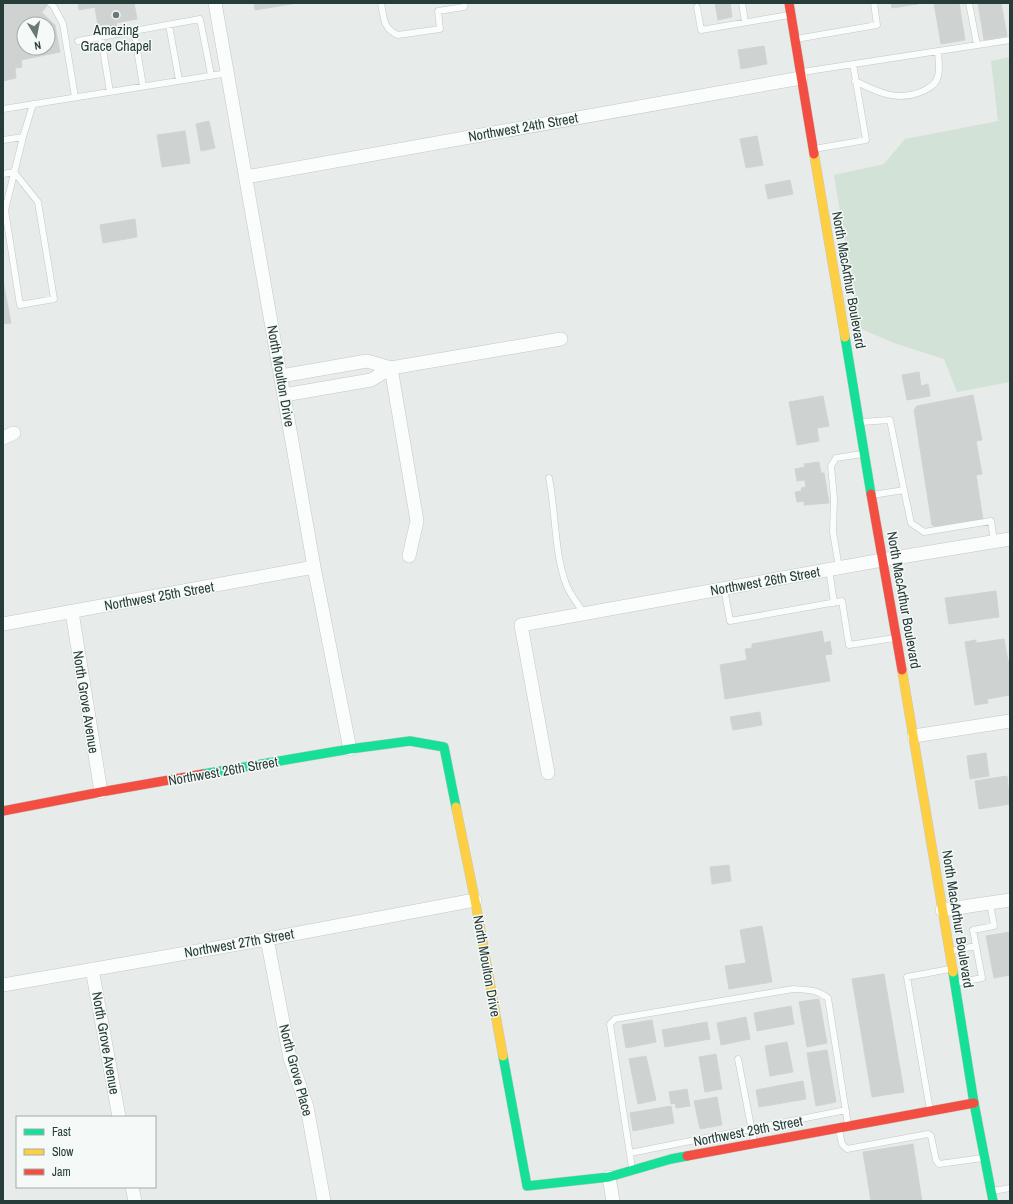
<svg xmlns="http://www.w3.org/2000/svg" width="1013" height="1204" font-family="'Archivo Narrow',sans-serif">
<rect width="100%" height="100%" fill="#e7ebe9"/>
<path fill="#d2e2d7" d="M 1010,57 L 1010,382 L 957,392 L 944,359 L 894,343 L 859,328 L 834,175 L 884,164 L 905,139 L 998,121 L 991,61 Z"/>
<path fill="#ced2d1" stroke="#d0d4d2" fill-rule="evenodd" d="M 3,3 L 28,3 L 36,7 L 55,25 L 60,52 L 21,60 L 22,67 L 15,68 L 16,78 L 3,81 ZM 24,24 L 48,24 L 48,48 L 24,48 Z
M 28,3 L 49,3 L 42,12 L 36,7 Z
M 78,3 L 134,3 L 137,19 L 116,23 L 117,29 L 110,29 L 110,24 L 98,26 L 95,7 L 79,10 Z
M 254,3 L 297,3 L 255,10 Z
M 715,3 L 730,3 L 732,17 L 718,20 Z
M 891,3 L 918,3 L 918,4 L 892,8 Z
M 934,3 L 959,3 L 965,40 L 941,44 Z
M 978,3 L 1001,3 L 1007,36 L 984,40 Z
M 764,46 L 767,64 L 741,69 L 738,50 Z
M 209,121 L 215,148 L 201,151 L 196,124 Z
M 185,131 L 190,163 L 162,167 L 157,135 Z
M 757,136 L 763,165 L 746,168 L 740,139 Z
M 790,180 L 793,194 L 768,199 L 765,185 Z
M 135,219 L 137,237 L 103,243 L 100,225 Z
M 3,280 L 11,323 L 3,324 Z
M 919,372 L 921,386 L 928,384 L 930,396 L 907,400 L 902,375 Z
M 973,395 L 982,440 L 976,441 L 982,474 L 976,475 L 983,520 L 937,527 L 932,525 L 914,410 L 917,406 Z
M 823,396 L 829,426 L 817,428 L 819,441 L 797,445 L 789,402 Z
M 819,462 L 821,473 L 824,473 L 829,503 L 804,505 L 804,501 L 797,502 L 795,492 L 802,491 L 801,488 L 806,487 L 805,480 L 797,481 L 795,469 L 805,467 L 804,464 Z
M 996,591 L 999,617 L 949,624 L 945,598 Z
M 822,631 L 824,643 L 830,641 L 832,654 L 825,655 L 830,681 L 725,699 L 720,665 L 747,660 L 745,649 L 752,648 L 752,644 Z
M 1004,639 L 1008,661 L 1010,660 L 1010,695 L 987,699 L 988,703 L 975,705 L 965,642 L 976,640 L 976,643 Z
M 760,712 L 762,725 L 733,730 L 730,717 Z
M 986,753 L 989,776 L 970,779 L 967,756 Z
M 1007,776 L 1010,804 L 979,809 L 975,781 Z
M 729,865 L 731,881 L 712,884 L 710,867 Z
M 762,926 L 772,982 L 729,989 L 725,966 L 746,963 L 740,930 Z
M 1010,932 L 1010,975 L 994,978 L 986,936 Z
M 884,974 L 904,1092 L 872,1097 L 852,979 Z
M 819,999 L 827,1043 L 807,1047 L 799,1002 Z
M 791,1006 L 794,1024 L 757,1031 L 754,1013 Z
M 746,1017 L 750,1039 L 721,1045 L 717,1023 Z
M 652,1020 L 656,1042 L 626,1048 L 622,1025 Z
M 707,1022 L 710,1039 L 665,1047 L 662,1030 Z
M 787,1042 L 793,1072 L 770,1076 L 765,1046 Z
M 827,1050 L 836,1102 L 816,1106 L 807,1053 Z
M 716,1054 L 722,1089 L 705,1092 L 699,1057 Z
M 646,1056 L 656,1100 L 638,1104 L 629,1059 Z
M 803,1081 L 806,1099 L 759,1107 L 756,1090 Z
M 687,1089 L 690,1106 L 676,1108 L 675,1103 L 671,1104 L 669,1092 Z
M 717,1097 L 722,1125 L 700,1129 L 694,1101 Z
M 671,1106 L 674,1123 L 633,1131 L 630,1113 Z
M 913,1144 L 922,1201 L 871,1201 L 863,1152 Z"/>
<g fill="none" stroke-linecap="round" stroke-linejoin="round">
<defs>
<path id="lane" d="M 50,3 L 54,7 L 63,24 L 75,97
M 381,3 C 384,18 383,29 398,35 L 440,29 L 438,11 L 464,7 L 465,3
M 742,3 L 745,22
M 969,3 L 977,45
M 697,7 L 701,30 L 789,15
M 169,25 L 179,80
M 134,31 L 143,86
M 101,37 L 110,92
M 796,39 L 877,25 L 874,3
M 78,41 L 200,19 L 211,75
M 802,72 L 1010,40
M 855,81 C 879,93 898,102 923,91 C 929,88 935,85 937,79 C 941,71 938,59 938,51
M 3,109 L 228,73
M 3,140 L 23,137 L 33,104
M 814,149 L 866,140 L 853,64
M 3,174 L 14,172 L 38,202 L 54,299 L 20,305 L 5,210
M 3,210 L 5,210 L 23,137
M 861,422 L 890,420 L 904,490 L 872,495
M 549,478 C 556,513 554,551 566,584 C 570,595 578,604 584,613
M 904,490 L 911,523 L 924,532 L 991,521 L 994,541
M 839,568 L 833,532 L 834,498 L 831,466 L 836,458 L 862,454
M 829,569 L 834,603
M 724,588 L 730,621 L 842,601 L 849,645 L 895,638
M 950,951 L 976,946
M 956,983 L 982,978 L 973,930 L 994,926 L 990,903
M 738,1059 L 754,1142
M 930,1110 L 907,977 L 950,969
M 839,1130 L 842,1144 L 847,1149 L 928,1134 L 931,1136 L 936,1160 L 939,1164 L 983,1158
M 630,1153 L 846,1110
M 632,1168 L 610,1024 L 615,1019 L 793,989 C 806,990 817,989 828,998 L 848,1125
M 993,1191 L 1010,1188"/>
<path id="street" d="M 215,3 L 314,567 L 350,749
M 246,177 L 801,78
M 391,368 L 417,521 L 409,556
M 281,376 L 367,361 L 391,368
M 284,395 L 371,380 L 391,368 L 561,339
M 3,438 L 14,433
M 72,612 L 101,792
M 3,624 L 314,567
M 914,736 L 1010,721
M 548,773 L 521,625 L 882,560 L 1010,539
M 942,910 L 1010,900
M 267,939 L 290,1058 L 307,1107 L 324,1201
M 92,969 L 119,1117
M 3,985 L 267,939 L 475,900
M 609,1177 L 613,1201
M 132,1187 L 135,1201"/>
<path id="fast" d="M 845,337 L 871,494
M 203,774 L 350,749 L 410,741 L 444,747 L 456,807
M 953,972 L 974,1103 L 993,1201
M 503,1056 L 527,1186 L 609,1177 L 671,1159 L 687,1156"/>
<path id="slow" d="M 814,154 L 845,337
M 902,670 L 953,972
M 456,807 L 475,900 L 503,1056"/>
<path id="jam" d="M 789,3 L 814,154
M 871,494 L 902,670
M 3,811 L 101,792 L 203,774
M 687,1156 L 974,1103"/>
</defs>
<use href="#lane" stroke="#c4c8c6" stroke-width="7"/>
<use href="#street" stroke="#c4c8c6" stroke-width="14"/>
<use href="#fast" stroke="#c3c8c6" stroke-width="10"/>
<use href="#slow" stroke="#c3c8c6" stroke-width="10"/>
<use href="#jam" stroke="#c3c8c6" stroke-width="10"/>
<use href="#lane" stroke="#fbfcfc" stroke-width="6"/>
<use href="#street" stroke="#fbfcfc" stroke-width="13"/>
<use href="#fast" stroke="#16e098" stroke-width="9"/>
<use href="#slow" stroke="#ffcf43" stroke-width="9"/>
<use href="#jam" stroke="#f24e42" stroke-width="9"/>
</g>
<circle fill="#6a7976" stroke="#f5f9f7" stroke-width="1.5" cx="116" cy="15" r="4"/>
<g text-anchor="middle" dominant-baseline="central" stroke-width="3" stroke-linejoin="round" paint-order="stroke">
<g font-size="14" fill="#263c38" stroke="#f5f9f7">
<text x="116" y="30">Amazing<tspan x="116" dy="16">Grace Chapel</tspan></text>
</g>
<g font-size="14" fill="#263c38" stroke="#f5f9f7">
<text transform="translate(523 127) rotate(-10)">Northwest 24th Street</text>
<text transform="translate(849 280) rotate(80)">North MacArthur Boulevard</text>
<text transform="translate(281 376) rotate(80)">North Moulton Drive</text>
<text transform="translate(765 581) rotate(-10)">Northwest 26th Street</text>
<text transform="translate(159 596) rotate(-10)">Northwest 25th Street</text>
<text transform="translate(904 600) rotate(80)">North MacArthur Boulevard</text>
<text transform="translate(86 702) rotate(81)">North Grove Avenue</text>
<text transform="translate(223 771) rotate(-10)">Northwest 26th Street</text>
<text transform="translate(958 919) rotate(81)">North MacArthur Boulevard</text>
<text transform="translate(239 943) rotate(-10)">Northwest 27th Street</text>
<text transform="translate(487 966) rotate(80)">North Moulton Drive</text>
<text transform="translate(106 1043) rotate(80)">North Grove Avenue</text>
<text transform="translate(296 1070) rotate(75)">North Grove Place</text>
<text transform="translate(748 1131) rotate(-11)">Northwest 29th Street</text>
</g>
</g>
<rect width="1013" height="1204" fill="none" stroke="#263c38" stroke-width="8"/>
<rect x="16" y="1116" width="140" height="72" fill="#f5f9f7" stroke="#a2adab"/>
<rect x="24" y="1129" width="20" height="6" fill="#16e098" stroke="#a2adab"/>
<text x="52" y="1136" font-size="12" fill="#263c38">Fast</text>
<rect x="24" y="1149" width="20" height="6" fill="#ffcf43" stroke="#a2adab"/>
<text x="52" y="1156" font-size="12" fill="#263c38">Slow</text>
<rect x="24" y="1169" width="20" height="6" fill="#f24e42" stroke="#a2adab"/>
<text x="52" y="1176" font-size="12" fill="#263c38">Jam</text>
<g transform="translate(36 36) rotate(170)"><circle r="19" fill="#f5f9f7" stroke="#a2adab"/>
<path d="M0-3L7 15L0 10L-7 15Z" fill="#6a7976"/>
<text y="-6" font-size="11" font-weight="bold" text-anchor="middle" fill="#263c38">N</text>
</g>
</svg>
